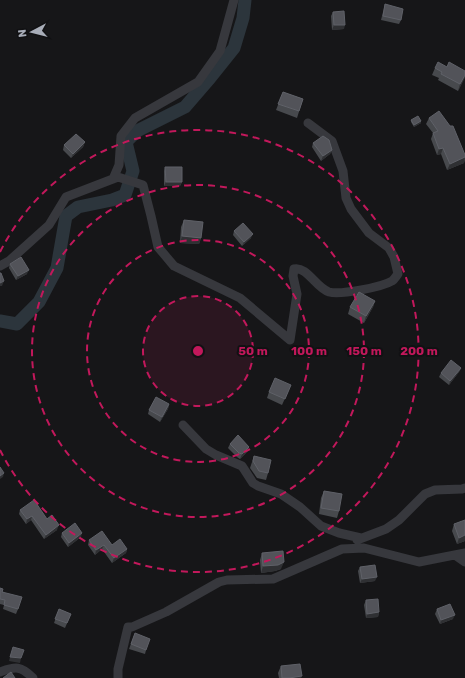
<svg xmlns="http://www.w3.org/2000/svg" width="465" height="678" font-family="Rubik,sans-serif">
<rect width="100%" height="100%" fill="#161618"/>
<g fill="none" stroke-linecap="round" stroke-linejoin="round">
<path stroke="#2c353c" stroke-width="13" d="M 0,321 L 17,324 L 39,302 L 57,268 L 66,216 L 78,207 L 112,200 L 125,195 L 133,171 L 126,142 L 137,131 L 185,107 L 210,78 L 234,48 L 243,18 L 245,0"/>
<path stroke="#37383d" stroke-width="9" d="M 113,179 L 119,165 L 121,136 L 135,118 L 198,82 L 220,51 L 234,0
M 0,266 L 9,261 L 49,225 L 66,197 L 118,177 L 143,185 L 151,216 L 158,247 L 174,266 L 240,298 L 290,340
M 290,340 L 297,294 L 293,276 L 294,269 C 307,266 316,288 329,292 C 341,295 382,287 392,281 C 395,279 396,276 398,274 L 394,257 L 389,248 L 369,233 L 351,209 L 346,198 L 343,171 L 332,141 L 308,123
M 183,425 L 206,449 L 216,455 L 242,466 L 253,483 L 258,486 L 281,494 L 300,507 L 321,526 L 339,533 L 361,538
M 357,540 L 386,529 L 399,520 L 425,494 L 435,490 L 462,489 L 465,488
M 455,555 L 465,562
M 0,672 C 16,666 21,666 33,678
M 118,678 L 118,669 L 128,627 L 132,627 L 166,612 L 219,582 L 227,580 L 273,579 L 342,549 L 364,548 L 419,562 L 465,553"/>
</g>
<path fill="#47494d" d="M 385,4 L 401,20 L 399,24 L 381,20 Z
M 333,12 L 344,29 L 332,30 L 331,16 Z
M 447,67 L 465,77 L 458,91 L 438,80 L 439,78 L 432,75 L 435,68 Z
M 283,92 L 303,99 L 297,118 L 276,110 Z
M 429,118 L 465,155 L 465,159 L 464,163 L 447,170 L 441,154 L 437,155 L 431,139 L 433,133 L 426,124 Z
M 411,120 L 421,121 L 421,123 L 414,127 L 411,122 Z
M 85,142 L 83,147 L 71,158 L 63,150 L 64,145 Z
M 313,143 L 332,150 L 330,154 L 321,161 L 312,147 Z
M 165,167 L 182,182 L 180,186 L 164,186 L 164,171 Z
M 184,220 L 201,238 L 199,244 L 180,243 L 181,227 Z
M 234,231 L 251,238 L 242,246 L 233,235 Z
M 10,264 L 27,274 L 16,280 L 9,268 Z
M 375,301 L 373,307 L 364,323 L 348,314 L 350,307 Z
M 461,368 L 459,372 L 449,385 L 439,377 L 441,373 Z
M 291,385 L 282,405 L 267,398 L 269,392 Z
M 169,404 L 168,409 L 160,422 L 148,414 L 149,410 Z
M 230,444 L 249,447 L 248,451 L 240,459 L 237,457 L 228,448 Z
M 254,456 L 268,473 L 266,480 L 257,478 L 250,468 Z
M 324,491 L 339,511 L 337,518 L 319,514 L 321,498 Z
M 20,510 L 47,519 L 57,530 L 44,539 L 31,520 L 26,524 L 19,514 Z
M 454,524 L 465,541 L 457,544 L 452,531 Z
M 62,533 L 81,537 L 68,547 L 61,537 Z
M 89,540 L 112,545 L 127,549 L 126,553 L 112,563 L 102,549 L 95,555 L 88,545 Z
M 262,553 L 281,569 L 275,571 L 261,573 L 260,560 Z
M 360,567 L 375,581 L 360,583 L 358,571 Z
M 0,588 L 18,609 L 16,614 L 3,609 L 4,605 L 0,604 Z
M 366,600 L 379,612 L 378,617 L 366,618 L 364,605 Z
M 59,609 L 71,614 L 65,628 L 54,623 Z
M 437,609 L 453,619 L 440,624 L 435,614 Z
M 135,633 L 146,650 L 145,654 L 129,649 Z
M 281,666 L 301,678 L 279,678 L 278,673 Z"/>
<path fill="#2f3033" d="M 334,25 L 345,25 L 344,29 L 332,30 Z
M 465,75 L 465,77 L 458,91 L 460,84 Z
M 421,121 L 421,123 L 414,127 L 414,125 Z
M 85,142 L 83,147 L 71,158 L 73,154 Z
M 443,148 L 441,154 L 437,155 L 439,149 Z
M 332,150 L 330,154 L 321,161 L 323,156 Z
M 465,157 L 464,163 L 447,170 L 450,164 Z
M 166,182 L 182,182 L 180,186 L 164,186 Z
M 253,234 L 251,238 L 242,246 L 244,242 Z
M 182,236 L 201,238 L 199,244 L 180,243 Z
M 29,270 L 27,274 L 16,280 L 18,276 Z
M 4,281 L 2,286 L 0,286 L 0,283 Z
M 375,301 L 373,307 L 364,323 L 366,316 Z
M 461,368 L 459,372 L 449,385 L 450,381 Z
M 169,404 L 168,409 L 160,422 L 162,417 Z
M 249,447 L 248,451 L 240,459 L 242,454 Z
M 4,473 L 3,477 L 0,479 L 0,476 Z
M 32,516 L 31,520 L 26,524 L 27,519 Z
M 59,525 L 57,530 L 44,539 L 46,535 Z
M 82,533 L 81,537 L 68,547 L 69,543 Z
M 465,535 L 465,541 L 457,544 L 459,538 Z
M 104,545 L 102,549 L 95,555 L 96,550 Z
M 127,549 L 126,553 L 112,563 L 114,558 Z
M 284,562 L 281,569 L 275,571 L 261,573 L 263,566 Z
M 377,577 L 375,581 L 360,583 L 362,579 Z
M 379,612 L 378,617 L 366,618 L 367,614 Z
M 455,615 L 453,619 L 440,624 L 441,620 Z
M 10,657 L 21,658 L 20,663 L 9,661 Z
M 302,676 L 301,678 L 289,678 Z"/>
<path fill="#525359" stroke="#5f6168" d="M 385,4 L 403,9 L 401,20 L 383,16 Z
M 344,11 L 345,25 L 334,25 L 333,12 Z
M 438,62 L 447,67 L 449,62 L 465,71 L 465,75 L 460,84 L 441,74 L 442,72 L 435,68 Z
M 283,92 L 303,99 L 299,111 L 278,104 Z
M 439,111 L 450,126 L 453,126 L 465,155 L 465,157 L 450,164 L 443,148 L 439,149 L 433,133 L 438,131 L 429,118 Z
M 418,116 L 421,121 L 414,125 L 411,120 Z
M 76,134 L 85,142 L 73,154 L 64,145 Z
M 323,136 L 329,140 L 332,150 L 323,156 L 313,143 Z
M 165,167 L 182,167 L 182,182 L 166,182 Z
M 184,220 L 203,222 L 201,238 L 182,236 Z
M 243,223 L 253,234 L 244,242 L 234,231 Z
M 21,257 L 29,270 L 18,276 L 10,264 Z
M 0,273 L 1,273 L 4,281 L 0,283 Z
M 359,292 L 375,301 L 366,316 L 350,307 Z
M 451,360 L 461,368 L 450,381 L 441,373 Z
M 275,378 L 291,385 L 285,399 L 269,392 Z
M 156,397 L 169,404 L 162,417 L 149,410 Z
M 238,435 L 249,447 L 242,454 L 239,453 L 230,444 Z
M 254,456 L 271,460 L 268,473 L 259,471 L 253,461 Z
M 0,467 L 4,473 L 0,476 Z
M 324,491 L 342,494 L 339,511 L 321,508 Z
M 34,500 L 47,519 L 52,515 L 59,525 L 46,535 L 32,516 L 27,519 L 20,510 Z
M 465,520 L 465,535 L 459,538 L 454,524 Z
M 75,523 L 82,533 L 69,543 L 62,533 Z
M 102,531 L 112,545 L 120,539 L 127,549 L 114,558 L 104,545 L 96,550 L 89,540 Z
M 283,551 L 284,562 L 278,565 L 263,566 L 262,553 Z
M 375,565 L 377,577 L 362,579 L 360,567 Z
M 0,588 L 3,589 L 2,592 L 22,597 L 18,609 L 4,605 L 5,600 L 0,599 Z
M 378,599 L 379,612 L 367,614 L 366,600 Z
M 450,604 L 455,615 L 441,620 L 437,609 Z
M 59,609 L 71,614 L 67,623 L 55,619 Z
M 135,633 L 150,639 L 146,650 L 131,644 Z
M 13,647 L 24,650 L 21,658 L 10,657 Z
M 300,664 L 302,676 L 289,678 L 282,678 L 281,666 Z
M 11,672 L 15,678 L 3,678 Z"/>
<circle cx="198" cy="351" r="55" fill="#c2185b" fill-opacity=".12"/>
<g fill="none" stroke="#c2185b" stroke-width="2" stroke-dasharray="7 5">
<circle cx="198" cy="351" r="55"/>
<circle cx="198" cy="351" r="111"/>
<circle cx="198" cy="351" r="166"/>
<path d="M0 252A221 221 0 1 1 0 450"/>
</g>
<circle cx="198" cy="351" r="6" fill="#c2185b" stroke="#111113" stroke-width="2"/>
<g font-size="12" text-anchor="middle" font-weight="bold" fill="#c2185b" stroke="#111113" stroke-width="4" stroke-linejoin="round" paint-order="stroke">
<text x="253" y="355">50 m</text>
<text x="309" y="355">100 m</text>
<text x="364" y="355">150 m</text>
<text x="419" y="355">200 m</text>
</g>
<g transform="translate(32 32) rotate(263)" stroke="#111113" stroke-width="3" paint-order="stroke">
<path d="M0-3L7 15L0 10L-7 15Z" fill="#a8adb8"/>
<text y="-6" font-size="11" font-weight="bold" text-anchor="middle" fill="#a8adb8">N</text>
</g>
</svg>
